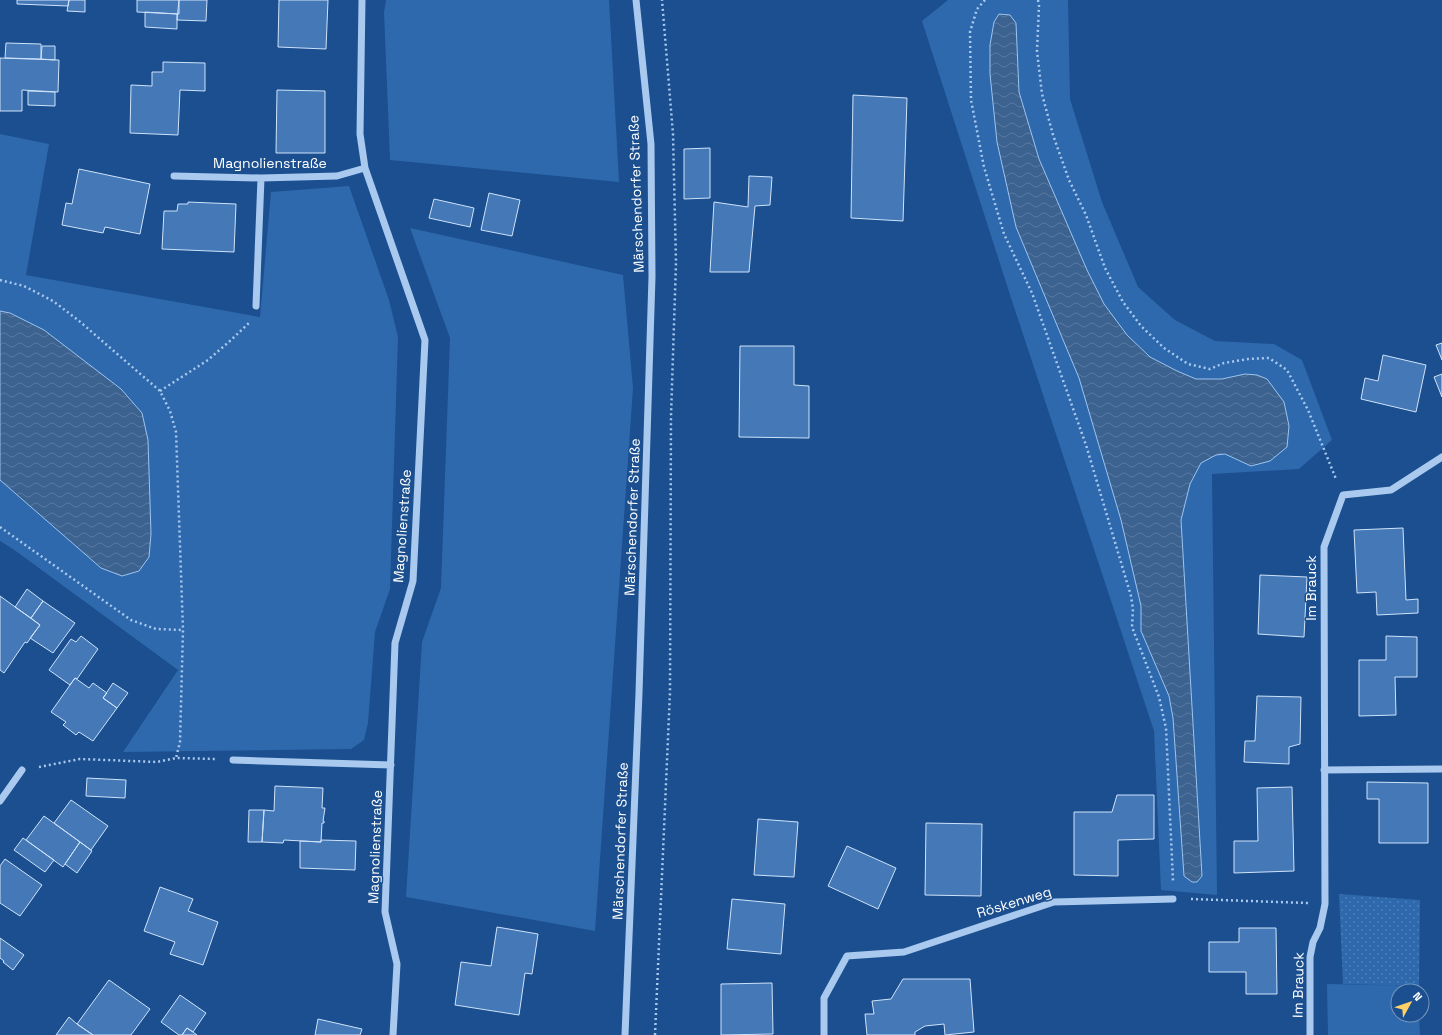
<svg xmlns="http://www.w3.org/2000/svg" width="1442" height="1035" font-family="'Space Grotesk',sans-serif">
<defs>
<pattern id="park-dots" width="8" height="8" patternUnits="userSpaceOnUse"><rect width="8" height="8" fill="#2e69ad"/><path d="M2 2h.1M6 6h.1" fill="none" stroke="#4d80b9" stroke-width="1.8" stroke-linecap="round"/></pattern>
<pattern id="water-waves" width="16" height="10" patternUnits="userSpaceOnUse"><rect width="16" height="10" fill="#3c6290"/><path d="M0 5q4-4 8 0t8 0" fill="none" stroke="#597aa1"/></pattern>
</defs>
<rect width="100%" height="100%" fill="#1b4f8f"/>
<path fill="#2e69ad" d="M 386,0 L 609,0 L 619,182 L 390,160 L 384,12 Z
M 948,0 L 1068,0 L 1070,99 L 1102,202 L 1138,287 L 1175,320 L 1215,341 L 1274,344 L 1302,360 L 1332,440 L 1299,469 L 1212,474 L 1217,895 L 1161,890 L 1154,731 L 1012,301 L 922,21 Z
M 0,134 L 49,144 L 26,275 L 260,317 L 271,192 L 349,186 L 389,300 L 398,337 L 390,589 L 375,632 L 368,723 L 364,740 L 351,749 L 123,752 L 178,670 L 13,549 L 0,541 Z
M 410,228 L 623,275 L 633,388 L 595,931 L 406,897 L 422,642 L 441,588 L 450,338 Z
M 1327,984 L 1419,986 L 1419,991 L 1398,991 L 1398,1015 L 1419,1015 L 1420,1035 L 1328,1035 Z"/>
<path fill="url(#park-dots)" d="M 1339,894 L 1420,900 L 1419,986 L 1343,984 Z"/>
<path fill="url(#water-waves)" stroke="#9cc4f0" d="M 999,14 L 1010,15 L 1016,23 L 1019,92 L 1039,159 L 1087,270 L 1104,304 L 1127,335 L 1150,357 L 1177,371 L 1196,379 L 1222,379 L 1245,374 L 1257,375 L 1267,379 L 1284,402 L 1289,426 L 1287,447 L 1270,461 L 1251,466 L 1225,454 L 1216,455 L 1201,463 L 1190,484 L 1181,520 L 1202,876 L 1197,882 L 1192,882 L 1184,876 L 1173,718 L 1169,696 L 1141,631 L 1141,606 L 1121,520 L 1079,378 L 1016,227 L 997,142 L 990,74 L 990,45 L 994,22 Z
M 0,311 L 10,313 L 44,330 L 121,389 L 142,413 L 148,440 L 151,534 L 149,557 L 139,571 L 122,576 L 101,568 L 0,480 Z"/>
<path fill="#4478b7" stroke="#cfe3fa" d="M 17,0 L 69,0 L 68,6 L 17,4 Z
M 69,0 L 85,0 L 85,12 L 67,11 Z
M 137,0 L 179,0 L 179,14 L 137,12 Z
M 179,0 L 207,0 L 206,21 L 177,20 Z
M 279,0 L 328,0 L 326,49 L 278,47 Z
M 145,12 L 177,14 L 177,29 L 145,27 Z
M 6,43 L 41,44 L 41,59 L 5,58 Z
M 42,46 L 55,46 L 55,60 L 41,59 Z
M 0,58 L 59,60 L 58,92 L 22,90 L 22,111 L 0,111 Z
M 163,62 L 205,63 L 205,91 L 180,90 L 178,135 L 130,133 L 131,85 L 152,86 L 152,72 L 163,72 Z
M 277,90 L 325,91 L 325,153 L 276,153 Z
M 28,91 L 55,92 L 55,106 L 28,105 Z
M 853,95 L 907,98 L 903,221 L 851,218 Z
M 710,148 L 710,198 L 684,199 L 684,149 Z
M 79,169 L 150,184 L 140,234 L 105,227 L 103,233 L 62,225 L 66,203 L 72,204 Z
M 749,176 L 772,177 L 770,205 L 755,206 L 749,272 L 710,272 L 714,202 L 748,207 Z
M 489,193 L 520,200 L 512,236 L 481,230 Z
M 434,199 L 474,208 L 470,227 L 429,218 Z
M 188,202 L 236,204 L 234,252 L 162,249 L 164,211 L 177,211 L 178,204 L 188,204 Z
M 1442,343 L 1442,360 L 1436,345 Z
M 740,346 L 794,346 L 794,385 L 809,386 L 809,438 L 739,437 Z
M 1383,355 L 1426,365 L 1416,412 L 1361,399 L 1365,378 L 1378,381 Z
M 1442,374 L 1442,397 L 1434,377 Z
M 1403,528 L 1406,600 L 1418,599 L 1418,613 L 1377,615 L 1376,592 L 1357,593 L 1354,530 Z
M 1260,575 L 1307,577 L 1304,637 L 1258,634 Z
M 27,589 L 43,601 L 31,618 L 15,607 Z
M 0,596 L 40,625 L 27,643 L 25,642 L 4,673 L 0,670 Z
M 43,601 L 75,623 L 53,653 L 30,638 L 40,625 L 31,618 Z
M 81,636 L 98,649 L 77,679 L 75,678 L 70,685 L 49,670 L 71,639 L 76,642 Z
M 1386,636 L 1417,637 L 1417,677 L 1395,677 L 1396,715 L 1359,716 L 1359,660 L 1386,660 Z
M 75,678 L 89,688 L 93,683 L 107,693 L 103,698 L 117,708 L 93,741 L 79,732 L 76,735 L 63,725 L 66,722 L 51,712 Z
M 113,683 L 128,693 L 117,708 L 103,698 Z
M 1257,696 L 1301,697 L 1300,744 L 1289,747 L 1289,764 L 1244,762 L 1245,741 L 1255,741 Z
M 87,778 L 126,780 L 125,798 L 86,796 Z
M 1367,782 L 1428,783 L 1428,843 L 1379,843 L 1379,799 L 1367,799 Z
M 275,786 L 323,788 L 322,808 L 325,808 L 323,821 L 324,821 L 324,823 L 322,823 L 321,842 L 284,840 L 283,843 L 262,842 L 264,810 L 274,811 Z
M 1292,787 L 1294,871 L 1234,873 L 1234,841 L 1258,841 L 1257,788 Z
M 1117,795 L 1154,795 L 1154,839 L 1118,840 L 1118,876 L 1074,875 L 1074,812 L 1112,812 Z
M 71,800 L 108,826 L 91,850 L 54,823 Z
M 249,810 L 264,810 L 262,842 L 248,842 Z
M 44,816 L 80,842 L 63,867 L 26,840 Z
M 758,819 L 798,822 L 794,877 L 754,875 Z
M 926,823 L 982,824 L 981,896 L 925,895 Z
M 23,838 L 54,860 L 45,872 L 14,850 Z
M 321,840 L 356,841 L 355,870 L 300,868 L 300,841 L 321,842 Z
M 80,842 L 92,851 L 77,873 L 65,864 Z
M 847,846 L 896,868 L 878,909 L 828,886 Z
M 5,859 L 42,885 L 20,916 L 0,903 L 0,866 Z
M 160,887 L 193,899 L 188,911 L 218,922 L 203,965 L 170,954 L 175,942 L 144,931 Z
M 732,899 L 785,904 L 781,954 L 727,949 Z
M 497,927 L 538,934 L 532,974 L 525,973 L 519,1015 L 455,1005 L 461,962 L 491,966 Z
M 1239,928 L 1276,928 L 1277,994 L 1246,994 L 1246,972 L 1209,972 L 1209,942 L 1239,942 Z
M 0,938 L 24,955 L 13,970 L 3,962 L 4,961 L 0,958 Z
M 903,979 L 970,979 L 974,1032 L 945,1035 L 944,1024 L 925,1026 L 915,1032 L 915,1035 L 867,1035 L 865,1014 L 874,1014 L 872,1001 L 891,999 Z
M 109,980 L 150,1009 L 131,1035 L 93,1035 L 77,1024 Z
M 772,983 L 773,1034 L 721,1035 L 721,984 Z
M 180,995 L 206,1013 L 193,1032 L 187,1028 L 182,1035 L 179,1035 L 161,1022 Z
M 69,1017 L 77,1024 L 93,1035 L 56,1035 Z
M 318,1019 L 362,1029 L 360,1035 L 315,1035 Z
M 187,1028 L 193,1032 L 197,1035 L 182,1035 Z"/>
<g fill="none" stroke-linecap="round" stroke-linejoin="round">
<path stroke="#a9c9ee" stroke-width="2.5" stroke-dasharray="2 3" stroke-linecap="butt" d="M 985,0 L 977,9 L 970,32 L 971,100 L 984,167 L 1004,234 L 1032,293 L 1086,445 L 1131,596 L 1133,609 L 1132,627 L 1159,697 L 1166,728 L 1173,881
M 1038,0 L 1039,6 L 1037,51 L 1042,94 L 1053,135 L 1069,180 L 1086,215 L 1105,268 L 1123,302 L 1141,326 L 1164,348 L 1188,364 L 1210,369 L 1224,363 L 1248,359 L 1269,358 L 1287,370 L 1308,410 L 1336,479
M 0,280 L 24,286 L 53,301 L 78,320 L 160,391 L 170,411 L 176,432 L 183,630 L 180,742 L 176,758
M 160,391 L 208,360 L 231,340 L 250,322
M 0,527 L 131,620 L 156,629 L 183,630
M 39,767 L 80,759 L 157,762 L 176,758 L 216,759
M 1191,899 L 1308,903
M 655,1035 L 670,692 L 671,416 L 676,263 L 673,134 L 662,0"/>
<path stroke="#a9c9ee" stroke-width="7" d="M 362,0 L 360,134 L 365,168 L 425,340 L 413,581 L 395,643 L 385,912 L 397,964 L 393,1035
M 174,176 L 261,178 L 337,176 L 365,168
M 256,306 L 261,178
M 233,760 L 391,765
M 1324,770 L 1442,769
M 0,801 L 22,770
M 625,1035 L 639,693 L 652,277 L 651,144 L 636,0
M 824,1035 L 824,998 L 847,956 L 904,952 L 1054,902 L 1173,899
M 1310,1035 L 1310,957 L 1313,942 L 1320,928 L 1325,904 L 1324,547 L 1343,495 L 1391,490 L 1442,457"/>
</g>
<g text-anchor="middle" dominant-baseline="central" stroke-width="3" stroke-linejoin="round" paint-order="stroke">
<g font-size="14" fill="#fff" stroke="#1b4f8f">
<text x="270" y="163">Magnolienstraße</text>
<text transform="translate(636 194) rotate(-92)">Märschendorfer Straße</text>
<text transform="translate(632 517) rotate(-88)">Märschendorfer Straße</text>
<text transform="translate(402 526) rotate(-86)">Magnolienstraße</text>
<text transform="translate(1311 588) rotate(-90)">Im Brauck</text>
<text transform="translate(620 841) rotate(-88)">Märschendorfer Straße</text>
<text transform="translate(375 847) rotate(-88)">Magnolienstraße</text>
<text transform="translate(1014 902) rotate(-17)">Röskenweg</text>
<text transform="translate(1298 985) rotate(-89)">Im Brauck</text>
</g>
</g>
<g transform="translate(1410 1003) rotate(50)"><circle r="19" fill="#1b4f8f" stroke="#7695bc"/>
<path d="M0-3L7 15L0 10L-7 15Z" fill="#ffd166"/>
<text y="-6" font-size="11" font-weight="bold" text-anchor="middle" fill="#ffffff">N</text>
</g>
</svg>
